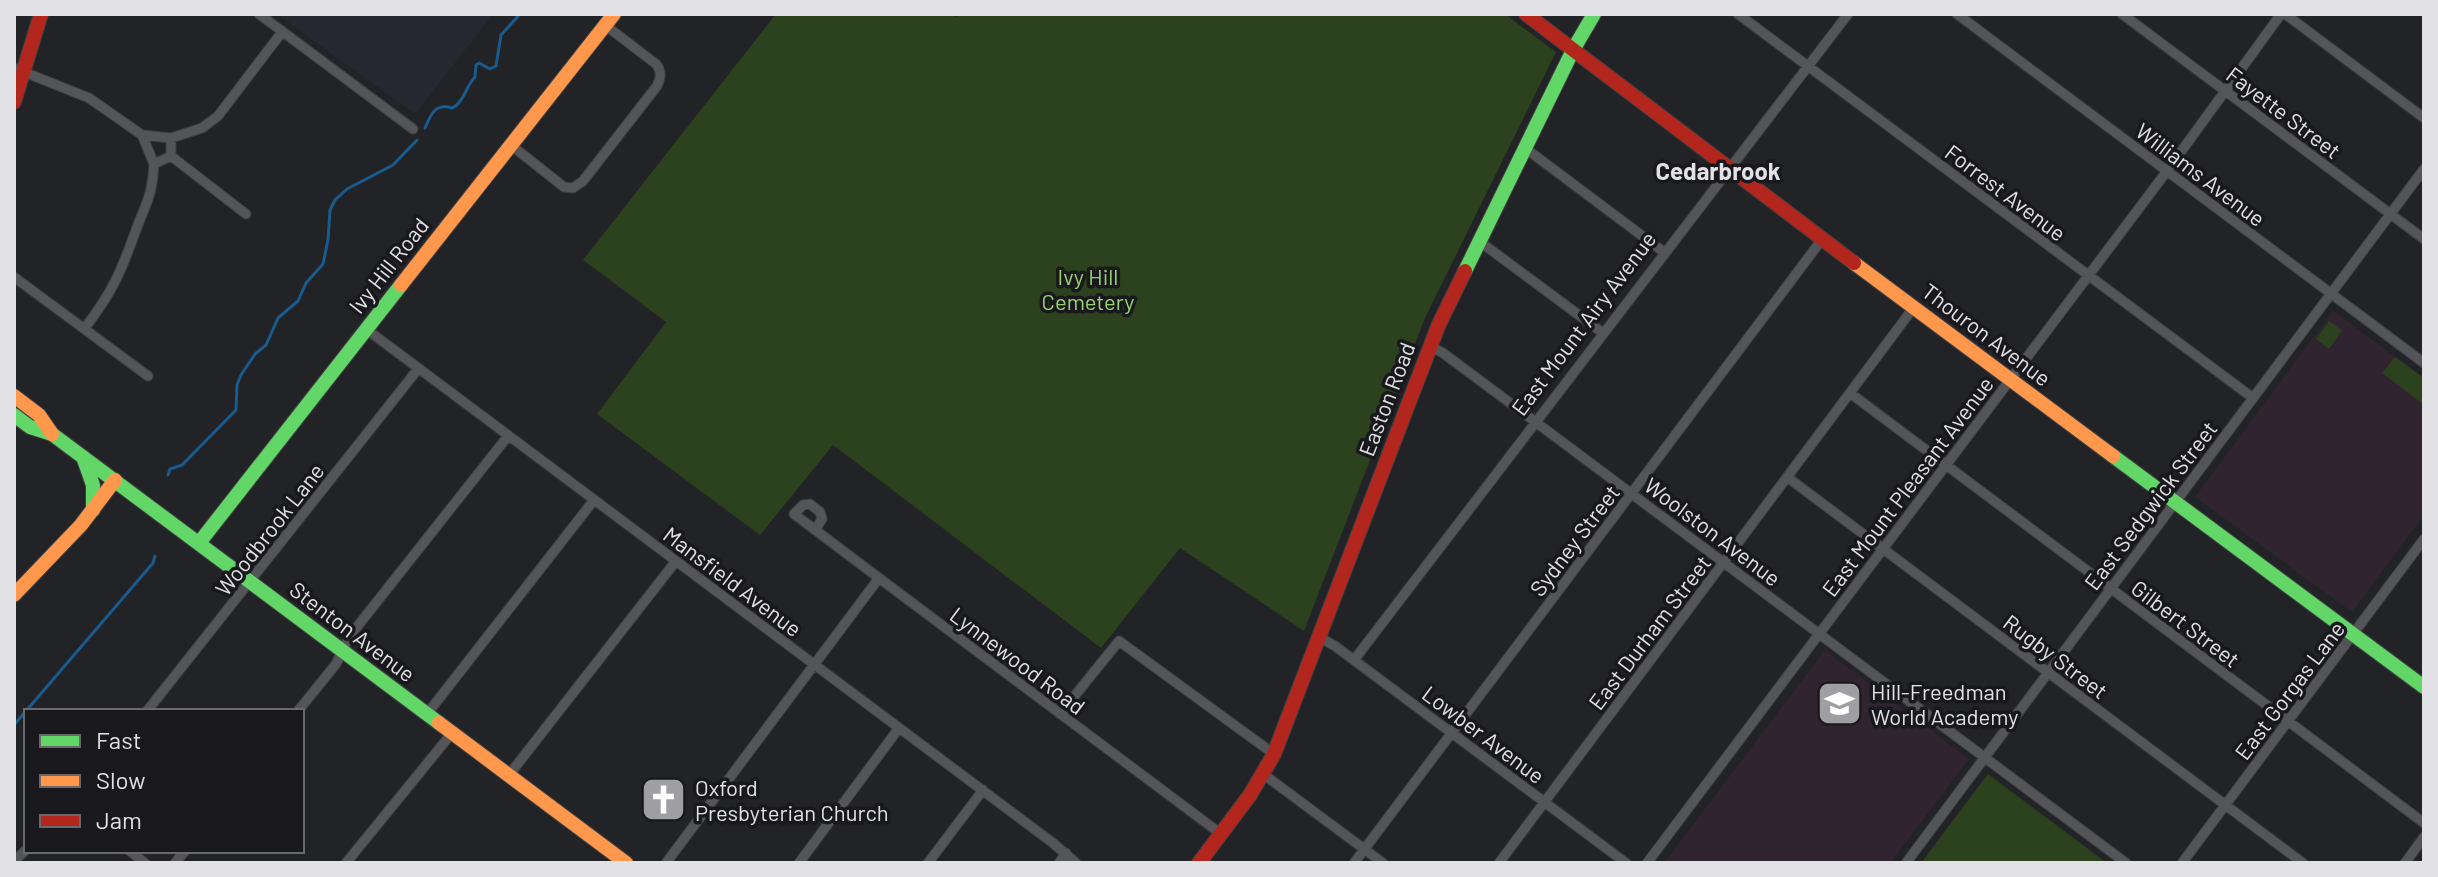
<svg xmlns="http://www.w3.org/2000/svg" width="2438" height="877" font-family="Barlow,sans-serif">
<rect width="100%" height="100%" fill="#222326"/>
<path fill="#262731" d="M 277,14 L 493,14 L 415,114 Z"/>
<path fill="#302430" d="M 2333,311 L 2424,378 L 2424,515 L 2352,612 L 2195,497 Z
M 1825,650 L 1969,759 L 1890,863 L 1664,863 Z"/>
<path fill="#2c411e" d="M 776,14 L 951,14 L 956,17 L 959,14 L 1505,14 L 1556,52 L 1425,318 L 1304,631 L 1180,548 L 1101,648 L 833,445 L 760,535 L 597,414 L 666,322 L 583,260 Z
M 2329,321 L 2342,331 L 2329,349 L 2316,339 Z
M 2395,357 L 2424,378 L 2424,405 L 2382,373 Z
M 1988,774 L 2107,863 L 1921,863 Z"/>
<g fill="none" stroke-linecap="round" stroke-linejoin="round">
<path stroke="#185b8c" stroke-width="3" d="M 425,128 C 431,114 435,103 452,108 C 463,104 466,86 475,77 L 476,65 L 479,63 L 490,69 L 496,66 L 501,35 L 520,14
M 168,475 L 170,469 L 182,465 L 236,410 L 237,385 L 241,375 L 255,354 L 266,345 L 278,318 L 298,301 L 306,283 L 323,264 L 328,240 L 330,210 L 335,200 L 347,189 L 393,165 L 417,140
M 14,725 L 153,563 L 155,556"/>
<defs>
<path id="street" d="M 259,14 L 413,129
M 1738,14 L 2253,398
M 1957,14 L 2424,363
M 2122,14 L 2424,239
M 2285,14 L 2424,118
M 14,68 L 89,98 L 142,135 L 171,138 L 171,156 L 154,164 L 142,135
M 171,138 L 202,128 L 218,116 L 282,32
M 511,145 L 564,187 L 573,188 L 583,181 L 657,86 C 661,78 662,71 656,64 L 605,25
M 1525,148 L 1665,253
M 171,156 L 246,214
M 1479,241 L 1603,333
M 14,277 L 148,376
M 84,329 C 112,293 121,272 136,230 C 147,201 152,196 154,164
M 366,329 L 1053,843 L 1076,863
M 1430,346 L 1443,353 L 2126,863
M 1850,393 L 2424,823
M 1787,477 L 2303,863
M 815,530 L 822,519 L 820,512 L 810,504 L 803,505 L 794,514 L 867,569 L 879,578 L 1221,834
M 1319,637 L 1335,646 L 1626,863
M 1354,660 L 1848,14
M 147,711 L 418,369
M 298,711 L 336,664 L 349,637 L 508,436
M 427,714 L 594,500
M 1060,714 L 1119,641 L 1274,754
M 1263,774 L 1383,863
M 509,775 L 676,561
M 130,851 L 145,863
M 14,861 L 26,850
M 175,863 L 185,851
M 346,863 L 452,733
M 666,863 L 879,578
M 799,863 L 899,728
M 928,863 L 983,790
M 1059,863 L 1066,853
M 1354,863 L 1823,238
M 1499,863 L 1914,307
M 1647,863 L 2167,171 L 2281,14
M 1906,863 L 2424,169
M 2182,863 L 2424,539
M 2405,863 L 2424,837"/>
<path id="fast" d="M 1465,271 L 1573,50 L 1594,14
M 14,415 L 30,427 L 52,434 L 439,723
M 2113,456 L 2424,687
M 83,457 L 93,485 L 93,510
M 199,543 L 401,285"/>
<path id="slow" d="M 1854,263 L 2113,456
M 401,285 L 614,14
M 14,396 L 39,415 L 52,434
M 14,595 L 81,525 L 115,480
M 439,723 L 626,863"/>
<path id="jam" d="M 1526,14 L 1854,263
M 14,102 L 41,14
M 1199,863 L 1250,795 L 1274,754 L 1439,324 L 1465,271"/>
</defs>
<use href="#street" stroke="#3f3f42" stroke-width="11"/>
<use href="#fast" stroke="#3f3f42" stroke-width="16"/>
<use href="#slow" stroke="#3f3f42" stroke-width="16"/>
<use href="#jam" stroke="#3f3f42" stroke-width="16"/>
<use href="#street" stroke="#545558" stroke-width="9"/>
<use href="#fast" stroke="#63d668" stroke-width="14"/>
<use href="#slow" stroke="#ff974d" stroke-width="14"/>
<use href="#jam" stroke="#b3261e" stroke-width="14"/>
</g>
<defs>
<symbol id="school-square" viewBox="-11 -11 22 22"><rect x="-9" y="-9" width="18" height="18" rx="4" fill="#9f9fa3" stroke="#18181d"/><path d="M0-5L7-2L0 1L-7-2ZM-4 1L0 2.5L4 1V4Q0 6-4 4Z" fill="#fff"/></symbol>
<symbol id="church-square" viewBox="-11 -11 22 22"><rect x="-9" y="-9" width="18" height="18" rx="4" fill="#9f9fa3" stroke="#18181d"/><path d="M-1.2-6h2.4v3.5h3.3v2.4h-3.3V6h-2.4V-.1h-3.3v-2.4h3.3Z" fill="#fff"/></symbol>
</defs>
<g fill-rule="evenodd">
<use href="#school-square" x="1814" y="678" width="51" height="51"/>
<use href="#church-square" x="638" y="774" width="51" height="51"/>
</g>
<g text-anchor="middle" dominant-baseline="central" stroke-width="7" stroke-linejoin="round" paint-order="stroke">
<g font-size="22" fill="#e2e2e6" stroke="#18181d">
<text transform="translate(2284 112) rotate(37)">Fayette Street</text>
<text transform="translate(2201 174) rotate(37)">Williams Avenue</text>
<text transform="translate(2006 192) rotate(37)">Forrest Avenue</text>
<text transform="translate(388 265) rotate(-52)">Ivy Hill Road</text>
<text transform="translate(1583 323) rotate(-53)">East Mount Airy Avenue</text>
<text transform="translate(1987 334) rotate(37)">Thouron Avenue</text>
<text transform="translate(1386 399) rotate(-69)">Easton Road</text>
<text transform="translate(1907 486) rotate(-53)">East Mount Pleasant Avenue</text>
<text transform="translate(2150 505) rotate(-53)">East Sedgwick Street</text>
<text transform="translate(269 529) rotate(-52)">Woodbrook Lane</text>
<text transform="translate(1713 531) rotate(37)">Woolston Avenue</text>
<text transform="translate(1574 540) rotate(-53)">Sydney Street</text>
<text transform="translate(733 581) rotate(37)">Mansfield Avenue</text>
<text transform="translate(2186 623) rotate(37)">Gilbert Street</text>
<text transform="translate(353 631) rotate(37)">Stenton Avenue</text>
<text transform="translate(1649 632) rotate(-53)">East Durham Street</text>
<text transform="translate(2056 656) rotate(37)">Rugby Street</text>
<text transform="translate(1018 660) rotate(37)">Lynnewood Road</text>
<text transform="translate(2289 690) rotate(-53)">East Gorgas Lane</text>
<text transform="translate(1484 734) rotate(37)">Lowber Avenue</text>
</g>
<g font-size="22" fill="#98d273" stroke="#18181d">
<text x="1088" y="276">Ivy Hill<tspan x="1088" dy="25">Cemetery</tspan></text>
</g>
<g font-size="22" fill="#e2e2e6" stroke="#18181d" text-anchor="start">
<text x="1871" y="691">Hill-Freedman<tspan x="1871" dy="25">World Academy</tspan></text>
<text x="695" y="787">Oxford<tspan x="695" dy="25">Presbyterian Church</tspan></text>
</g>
<g font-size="24" font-weight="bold" fill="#e2e2e6" stroke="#18181d">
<text x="1718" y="170">Cedarbrook</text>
</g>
</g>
<rect width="2438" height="877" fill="none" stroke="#e2e2e6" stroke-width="32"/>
<rect x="24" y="709" width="280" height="144" fill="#18181d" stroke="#69696d" stroke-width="2"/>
<rect x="40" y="735" width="40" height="12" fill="#63d668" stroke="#69696d" stroke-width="2"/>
<text x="96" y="749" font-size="24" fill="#e2e2e6">Fast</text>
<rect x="40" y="775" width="40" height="12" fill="#ff974d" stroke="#69696d" stroke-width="2"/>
<text x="96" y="789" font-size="24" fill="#e2e2e6">Slow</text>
<rect x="40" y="815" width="40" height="12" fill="#b3261e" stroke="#69696d" stroke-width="2"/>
<text x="96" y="829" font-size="24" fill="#e2e2e6">Jam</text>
</svg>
